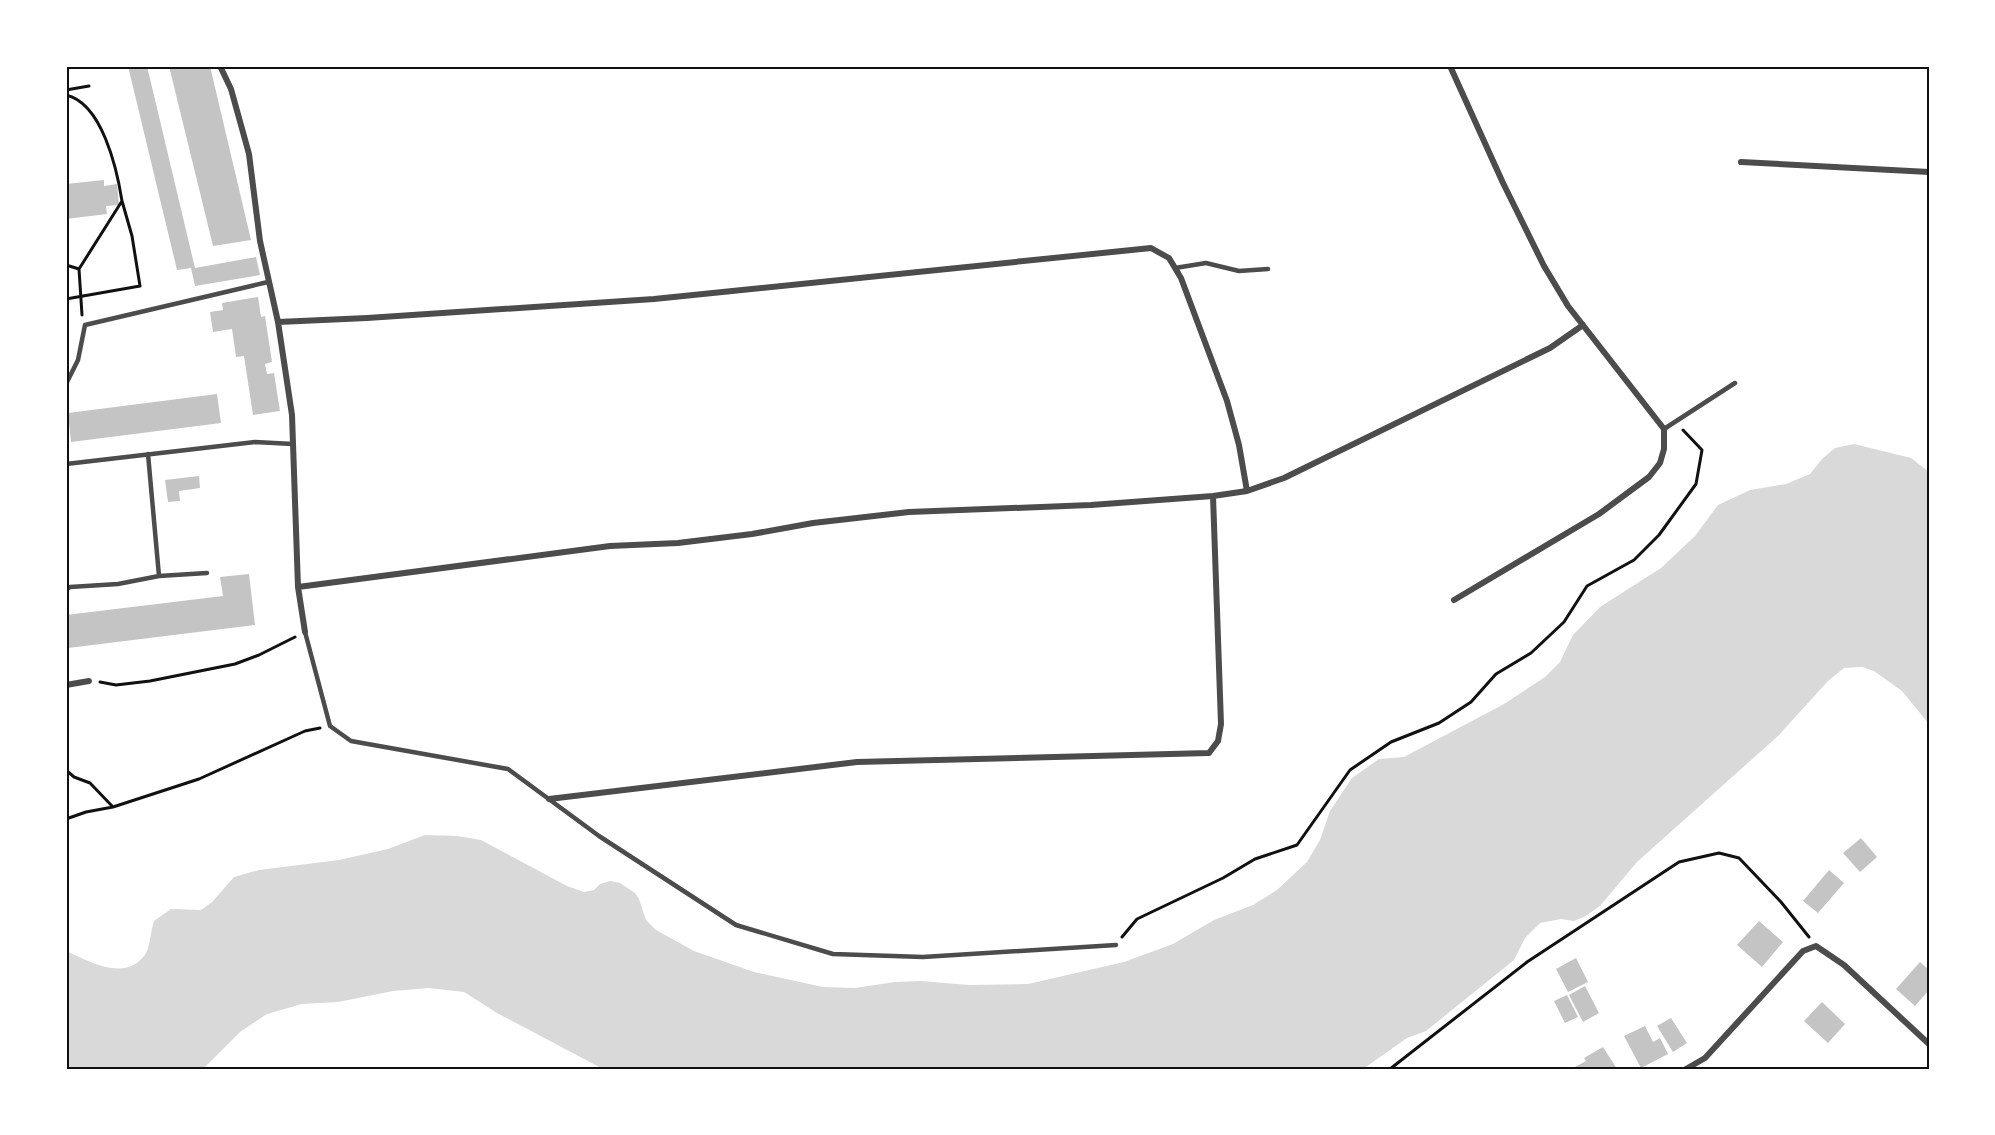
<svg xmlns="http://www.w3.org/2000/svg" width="1995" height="1135" font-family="'Noto Sans',sans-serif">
<rect width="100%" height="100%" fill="#fff"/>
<path fill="#d9d9d9" d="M 1854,444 L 1911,458 L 1929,472 L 1929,724 L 1902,691 L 1874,671 L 1862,667 L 1844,668 L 1828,681 L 1778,736 L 1637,862 L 1600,906 L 1584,917 L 1574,921 L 1561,919 L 1540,923 L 1525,938 L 1514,960 L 1426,1031 L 1407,1038 L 1363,1069 L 603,1069 L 497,1013 L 464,992 L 429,988 L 393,991 L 338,1002 L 302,1004 L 267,1014 L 240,1032 L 203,1069 L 66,1069 L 66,951 C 90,962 127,983 146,953 C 150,947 151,929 154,921 L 171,909 L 201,910 L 212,902 L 234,877 L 259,870 L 339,860 L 388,849 L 425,835 L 457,836 L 481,840 L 567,886 L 584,892 L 594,890 L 600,884 L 610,881 L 620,883 L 635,893 L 639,899 L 646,920 L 656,930 L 694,951 L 754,972 L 823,987 L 855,988 L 895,982 L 921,981 L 969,985 L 1028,984 L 1124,962 L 1173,944 L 1214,920 L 1253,905 L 1277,890 L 1307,862 L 1320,840 L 1330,811 L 1352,778 L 1379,759 L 1404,757 L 1504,704 L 1545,677 L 1560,662 L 1573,635 L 1600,607 L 1661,568 L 1695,536 L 1718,505 L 1750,490 L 1786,484 L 1810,474 L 1822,459 L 1835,448 Z"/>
<path fill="#c4c4c4" d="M 128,66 L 147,66 L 195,268 L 256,257 L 260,275 L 195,286 L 191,268 L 177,270 Z
M 169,66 L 210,66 L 251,240 L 213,246 Z
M 104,180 L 104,186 L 117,184 L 119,205 L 106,206 L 107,214 L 66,219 L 66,184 Z
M 258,297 L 261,317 L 265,316 L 272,362 L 265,364 L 267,374 L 274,373 L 280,411 L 253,415 L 244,356 L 236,357 L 232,329 L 213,332 L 210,312 L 223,310 L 222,303 Z
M 217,394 L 221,423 L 71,442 L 68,413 Z
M 199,476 L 200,488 L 179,491 L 180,501 L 168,502 L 165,480 Z
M 249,574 L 255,625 L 68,648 L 66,615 L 223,596 L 220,577 Z
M 1861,838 L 1877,857 L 1860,872 L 1843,853 Z
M 1829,870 L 1844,883 L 1818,913 L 1803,901 Z
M 1759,921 L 1783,942 L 1762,967 L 1737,945 Z
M 1576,958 L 1588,982 L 1568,992 L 1556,969 Z
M 1920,962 L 1929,970 L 1929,990 L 1915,1006 L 1896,989 Z
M 1585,986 L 1599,1013 L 1583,1022 L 1569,995 Z
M 1567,995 L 1578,1017 L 1565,1023 L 1554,1001 Z
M 1822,1002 L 1845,1024 L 1828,1043 L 1804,1021 Z
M 1671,1018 L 1687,1043 L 1673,1052 L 1657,1026 Z
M 1645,1026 L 1653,1042 L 1660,1038 L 1668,1054 L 1641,1068 L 1624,1036 Z
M 1603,1047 L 1617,1069 L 1576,1069 L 1575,1067 L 1586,1061 L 1584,1058 Z"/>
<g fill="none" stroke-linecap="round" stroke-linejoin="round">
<path stroke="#111" stroke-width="3" d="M 66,90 L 89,86
M 66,95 C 102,103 117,169 122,201 L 79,269 L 82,315
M 66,265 L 79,269
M 66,299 L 140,286 L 132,236 L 122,201
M 100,682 L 116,685 L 150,681 L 235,664 L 259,655 L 295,637
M 66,770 L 74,777 L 90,783 L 113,807
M 66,819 L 86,812 L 113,807 L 199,779 L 305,731 L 320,728
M 1122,937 L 1137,919 L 1223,878 L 1255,859 L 1297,845 L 1350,770 L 1391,742 L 1439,723 L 1471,702 L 1496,674 L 1531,653 L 1564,622 L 1587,586 L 1634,560 L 1659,535 L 1696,484 L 1702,450 L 1683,430
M 1390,1069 L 1527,962 L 1679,862 L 1719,853 L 1739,858 L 1781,902 L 1809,937"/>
<path stroke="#4c4c4c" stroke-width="4.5" d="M 1175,268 L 1206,263 L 1239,271 L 1268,269
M 66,384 L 78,360 L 85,325 L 268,282
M 1664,429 L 1735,383
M 66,464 L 255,442 L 293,444
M 159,576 L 207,573
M 66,590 L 70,587 L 118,584 L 159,576 L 148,454
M 305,632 L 330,726 L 351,741 L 508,769 L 599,836 L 736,925 L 833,954 L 923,957 L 1116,945"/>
<path stroke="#4c4c4c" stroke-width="6" d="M 220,66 L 231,89 L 249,154 L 260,241 L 278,322 L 292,415 L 298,587 L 305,632
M 1450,66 L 1503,183 L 1544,266 L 1568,306 L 1664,429 L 1664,449 L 1660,463 L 1649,477 L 1599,514 L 1454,600
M 1741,162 L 1929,172
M 278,322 L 367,318 L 654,299 L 1151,248 L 1169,258 L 1181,278 L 1227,401 L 1239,445 L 1247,491
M 298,587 L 610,546 L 678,543 L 752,534 L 813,523 L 909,512 L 1091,505 L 1213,496 L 1247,491 L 1284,478 L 1550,348 L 1583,325
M 66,685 L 89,681
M 549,799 L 857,762 L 1209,753 L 1218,741 L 1221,724 L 1213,496
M 1686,1069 L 1705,1058 L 1803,951 L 1816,946 L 1844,965 L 1929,1044"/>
</g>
<rect width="1995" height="1135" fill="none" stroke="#ffffff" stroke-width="135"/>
<rect x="68" y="68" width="1860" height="1000" fill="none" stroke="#111" stroke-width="2"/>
</svg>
